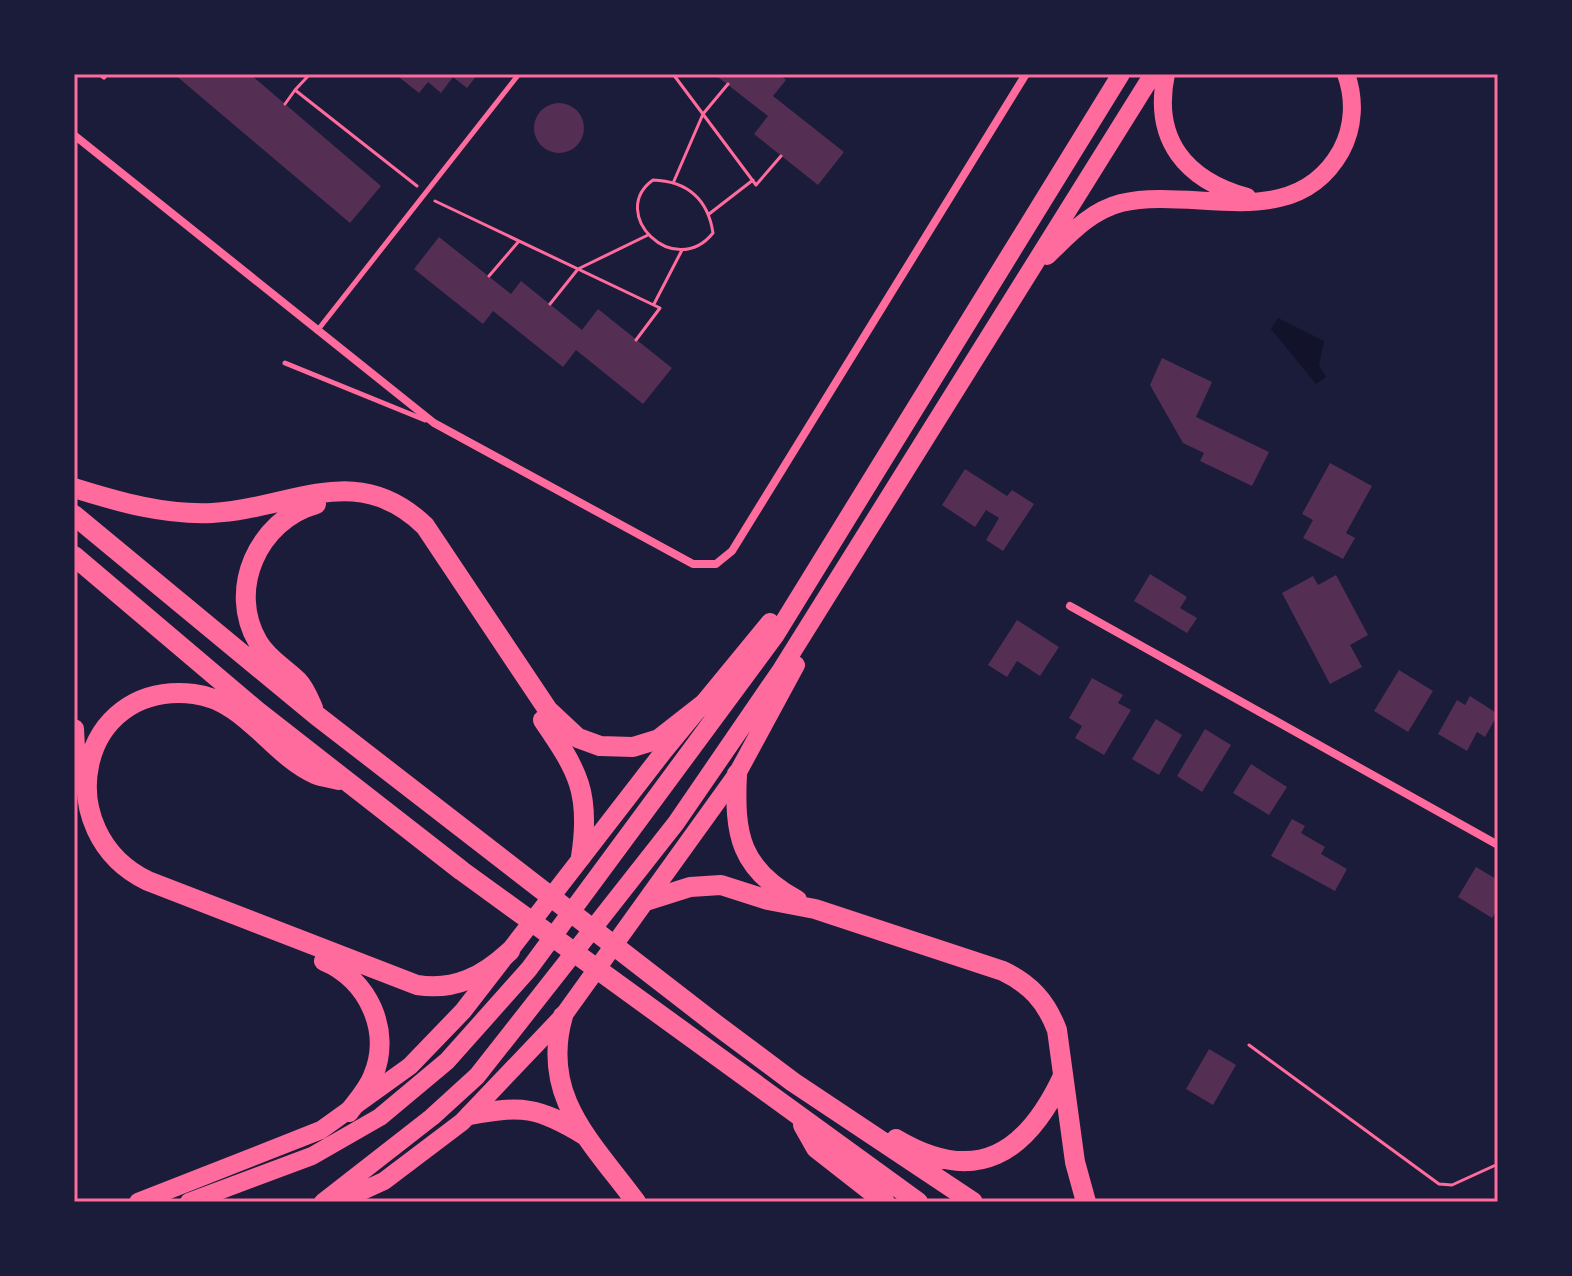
<svg xmlns="http://www.w3.org/2000/svg" width="1572" height="1276" font-family="'Fira Sans',sans-serif">
<rect width="100%" height="100%" fill="#1b1b3a"/>
<path fill="#12122b" d="M 1278,318 L 1324,341 L 1319,365 L 1326,377 L 1316,384 L 1271,329 Z"/>
<path fill="#542f53" d="M 174,74 L 250,74 L 381,186 L 350,223 Z
M 395,74 L 478,74 L 467,88 L 453,77 L 441,93 L 428,82 L 419,93 Z
M 714,74 L 779,74 L 786,80 L 773,96 L 844,152 L 818,185 L 754,134 L 768,116 Z
M534 128a25 25 0 1 1 50 0a25 25 0 1 1-50 0Z
M 439,237 L 511,294 L 521,281 L 582,330 L 598,309 L 672,368 L 643,404 L 576,350 L 563,367 L 493,311 L 483,324 L 414,269 Z
M 1162,358 L 1212,382 L 1196,417 L 1269,452 L 1252,486 L 1200,461 L 1204,453 L 1183,443 L 1150,385 Z
M 1330,463 L 1372,486 L 1346,533 L 1355,538 L 1343,559 L 1303,538 L 1313,520 L 1302,514 Z
M 965,469 L 1007,496 L 1012,490 L 1034,504 L 1003,551 L 986,540 L 999,518 L 986,510 L 975,527 L 942,505 Z
M 1150,574 L 1187,597 L 1180,608 L 1197,618 L 1187,633 L 1134,601 Z
M 1336,575 L 1368,635 L 1350,645 L 1362,667 L 1330,684 L 1282,593 L 1313,576 L 1318,585 Z
M 1017,620 L 1059,647 L 1040,676 L 1017,661 L 1007,677 L 988,665 Z
M 1399,670 L 1433,691 L 1408,732 L 1374,711 Z
M 1092,678 L 1123,695 L 1118,703 L 1131,710 L 1104,755 L 1075,738 L 1082,726 L 1069,718 Z
M 1470,696 L 1498,714 L 1485,737 L 1477,732 L 1467,751 L 1438,734 L 1457,700 L 1465,705 Z
M 1156,719 L 1182,735 L 1159,775 L 1132,759 Z
M 1205,729 L 1231,745 L 1202,792 L 1177,776 Z
M 1251,764 L 1287,787 L 1269,815 L 1233,793 Z
M 1292,819 L 1305,826 L 1301,833 L 1325,847 L 1321,854 L 1347,869 L 1335,891 L 1271,856 Z
M 1476,867 L 1498,880 L 1498,908 L 1492,918 L 1458,897 Z
M 1209,1049 L 1236,1065 L 1213,1105 L 1186,1089 Z"/>
<g fill="none" stroke-linecap="round" stroke-linejoin="round">
<path stroke="#ff6b9d" stroke-width="3" d="M 310,74 L 295,90 L 417,186
M 673,74 L 756,185 L 781,156
M 285,104 L 295,90
M 653,180 C 687,181 708,199 713,233 C 674,281 607,213 653,180 Z
M 674,181 L 703,114 L 728,84
M 435,201 L 660,308 L 636,340
M 709,214 L 753,180
M 489,276 L 519,241
M 550,304 L 578,269 L 648,235
M 654,304 L 682,250
M 1249,1045 L 1439,1184 L 1452,1185 L 1498,1164"/>
<path stroke="#ff6b9d" stroke-width="5" d="M 100,74 L 104,77
M 317,331 L 519,74
M 285,363 L 425,420"/>
<path stroke="#ff6b9d" stroke-width="8" d="M 74,135 L 434,423 L 693,564 L 716,564 L 732,551 L 1026,74
M 1070,606 L 1498,845"/>
<path stroke="#ff6b9d" stroke-width="18" d="M 1166,74 C 1152,140 1186,180 1247,197
M 1047,256 C 1069,235 1090,211 1121,203 C 1195,186 1294,235 1341,151 C 1354,127 1355,99 1346,74
M 138,1202 L 321,1130 L 410,1066 L 463,1011 L 664,751 L 770,622
M 189,1202 L 312,1156 L 380,1117 L 447,1061 L 529,969 L 775,636 L 1121,74
M 323,1202 L 432,1117 L 477,1076 L 676,823 L 781,670 L 1153,74
M 338,1202 L 384,1181 L 462,1122 L 563,1016 L 737,774 L 796,665"/>
<path stroke="#ff6b9d" stroke-width="20" d="M 74,488 C 119,502 164,515 212,513 C 292,509 356,459 425,526 L 548,710 L 578,738 L 600,746 L 633,747 L 659,739 L 705,703
M 74,515 L 316,715 L 718,1026 L 793,1082 L 973,1202
M 74,556 L 257,711 L 462,871 L 918,1202
M 313,708 C 309,699 305,688 298,681 C 285,668 268,659 258,642 C 227,590 258,520 316,504
M 543,720 C 578,771 591,793 581,857
M 74,729 L 77,784
M 737,774 C 734,835 740,869 797,900
M 339,780 C 331,778 322,777 315,774 C 272,755 245,700 194,694 C 76,680 48,833 148,881 L 417,985 C 455,991 483,976 510,951
M 649,900 L 690,887 L 721,885 L 768,900 L 815,909 L 1003,971 C 1030,984 1046,1001 1057,1030 L 1075,1162 L 1086,1202
M 324,961 C 368,979 392,1031 373,1076 C 368,1089 357,1101 349,1112
M 563,1016 C 540,1096 591,1141 636,1202
M 470,1115 C 522,1105 538,1107 584,1135
M 803,1125 L 816,1148 L 885,1202
M 896,1139 C 977,1187 1027,1153 1063,1076"/>
</g>
<rect width="1572" height="1276" fill="none" stroke="#1b1b3a" stroke-width="152"/>
<rect x="76" y="76" width="1420" height="1124" fill="none" stroke="#ff6b9d" stroke-width="3"/>
</svg>
